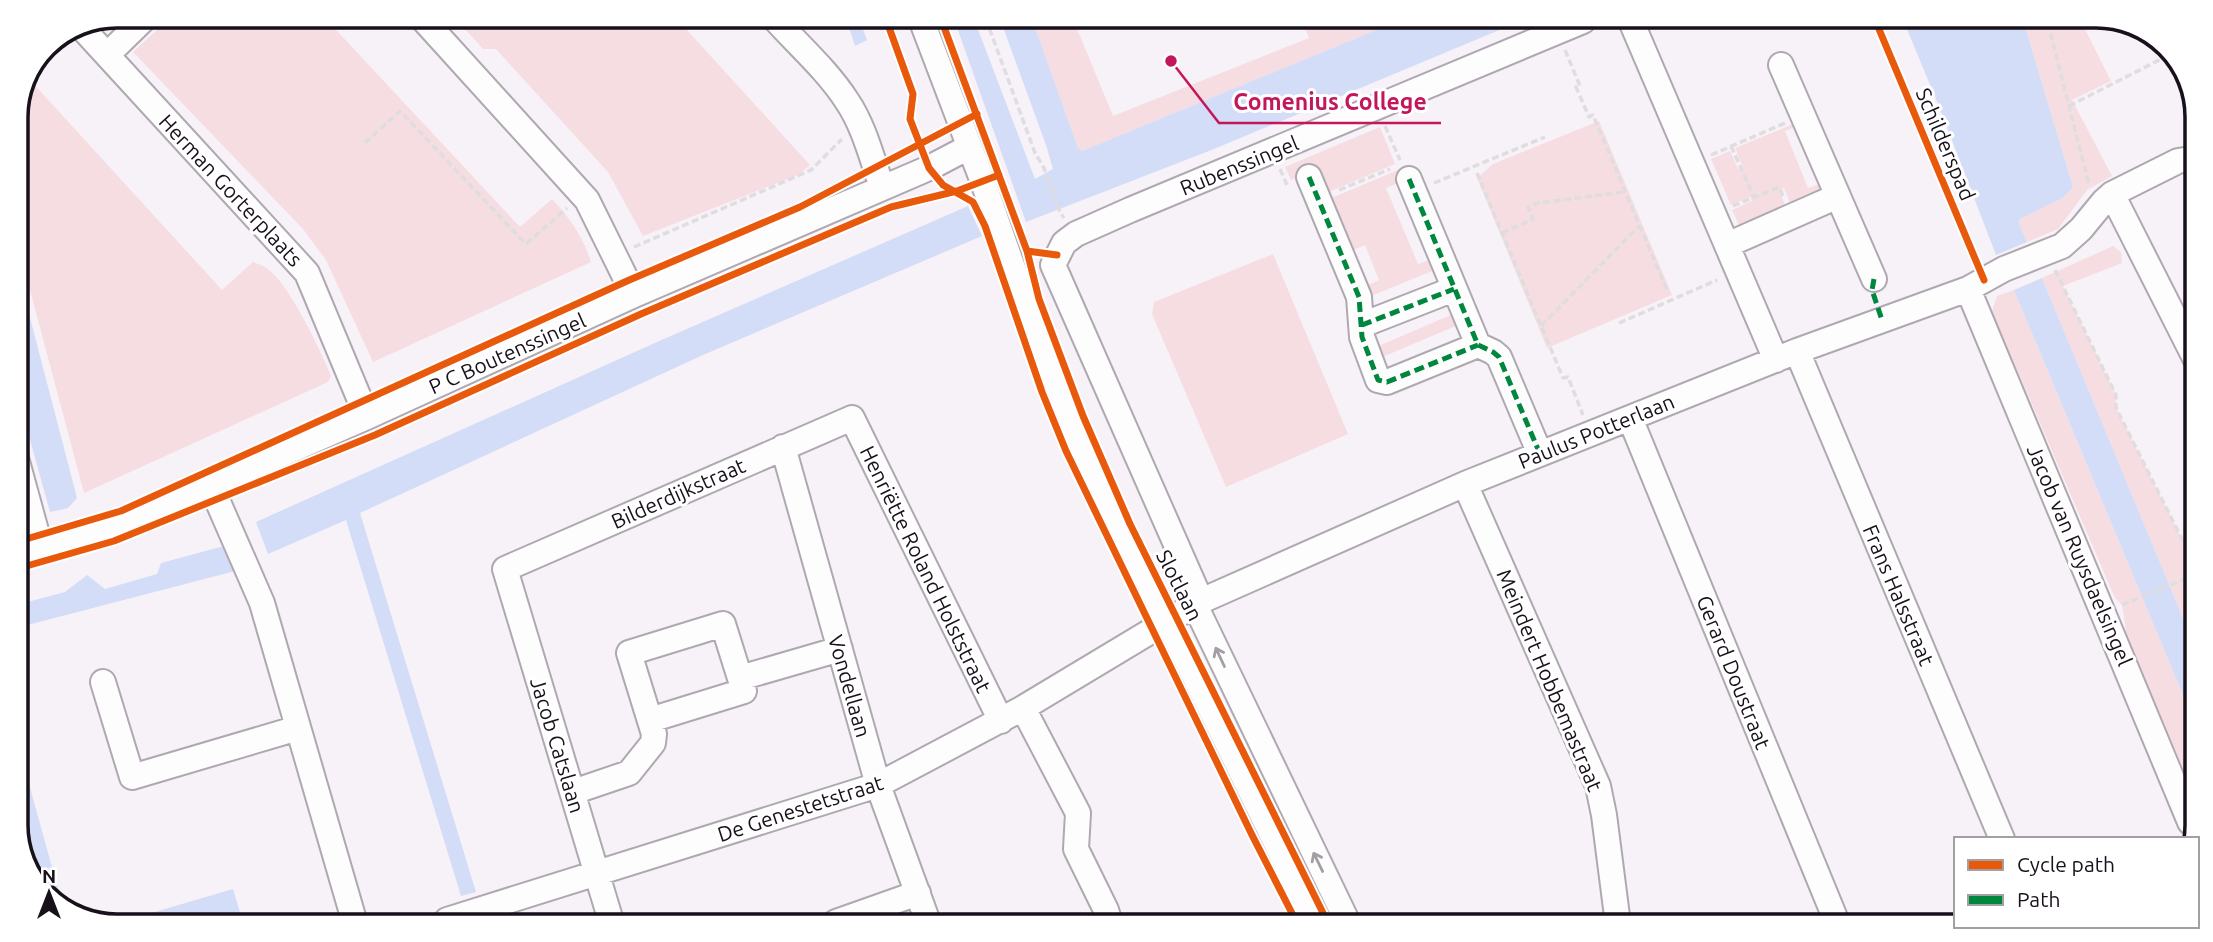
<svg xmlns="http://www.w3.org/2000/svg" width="2213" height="942" font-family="Ubuntu,sans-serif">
<rect width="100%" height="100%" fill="#f7f1f8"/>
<path fill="#f6dde2" d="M 172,16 L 324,17 L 520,227 L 552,199 C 570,218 583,237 591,262 L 373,362 L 326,260 L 303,229 L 133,52 Z
M 454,17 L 676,18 L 810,165 L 800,174 L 643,236 L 608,172 L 496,49 L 483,49 Z
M 1032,19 L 1073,19 L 1113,116 L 1309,38 L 1302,20 L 1398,21 L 1082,151 L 1078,149 Z
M 2024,23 L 2082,23 L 2111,81 L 2072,100 L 2112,176 L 2087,190 L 2058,229 L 2027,242 L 2019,224 L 2020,219 L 2064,197 L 2073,187 Z
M 30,80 L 222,290 L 253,262 C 258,264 263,265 268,269 C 290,286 320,349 331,376 L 328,382 L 84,493 L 16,237 L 16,110 Z
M 1599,121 L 1672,295 L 1547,348 L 1477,178 L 1493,164 Z
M 1798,122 L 1799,125 L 1785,131 L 1808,188 L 1823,183 L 1822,191 L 1792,208 L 1784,188 L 1779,190 L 1787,210 L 1741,229 L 1732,210 L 1752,201 L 1750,197 L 1731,205 L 1711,159 L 1730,151 L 1738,169 L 1743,168 L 1735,148 Z
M 1380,127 L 1395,164 L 1326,193 L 1316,170 L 1291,180 L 1285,167 Z
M 1398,170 L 1403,181 L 1386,188 L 1418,264 L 1436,257 L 1437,269 L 1366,298 L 1362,288 L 1379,280 L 1365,245 L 1351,251 L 1329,199 Z
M 2113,246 L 2121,252 L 2122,263 L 2063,286 L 2116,395 L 2116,408 L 2193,561 L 2192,640 L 2042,278 Z
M 1273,254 L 1348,434 L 1226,487 L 1152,314 L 1154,302 Z
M 2014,290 L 2191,714 L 2190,784 L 2127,636 L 2122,605 L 2115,598 L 1992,311 L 1997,296 Z
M 1453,314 L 1458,325 L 1380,358 L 1376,347 Z"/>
<path fill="#d3ddf7" d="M 846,18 L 859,19 L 867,40 L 855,46 Z
M 954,19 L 974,19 L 1035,179 L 1053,169 L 1046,145 L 1000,19 L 1032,19 L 1078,148 L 1082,151 L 1398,21 L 1521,21 L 1214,149 L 1026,222 Z
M 1904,22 L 2024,23 L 2073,187 L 2064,197 L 2020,219 L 2019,224 L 2027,242 L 1996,255 L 1938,104 Z
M 968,206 L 982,236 L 703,355 L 360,513 L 476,892 L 461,896 L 346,520 L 268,554 L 256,522 L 657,342 Z
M 16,264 L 77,498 L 68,508 L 50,512 L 16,389 Z
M 2042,278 L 2192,640 L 2191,714 L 2014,290 Z
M 224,546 L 235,571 L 16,628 L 16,605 L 65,592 L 87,575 L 105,589 L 157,574 L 161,563 Z
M 16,737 L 63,907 L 36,886 L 16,832 Z
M 233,889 L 242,919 L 131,919 Z"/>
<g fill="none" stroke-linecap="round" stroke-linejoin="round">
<defs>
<path id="minor" d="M 421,17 L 587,200 L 634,295
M 774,18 C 798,45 827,70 847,101 C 864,126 872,159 882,187
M 921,19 L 983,182 L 1028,311 L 1083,448 L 1315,923
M 1631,21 L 1776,360
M 83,29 L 307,273 L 367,417
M 107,55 L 147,16
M 1781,65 L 1874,279
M 1309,177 L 1359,297 L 1362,337 L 1378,380 L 1387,382 L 1478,345
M 1409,179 L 1478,345 L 1493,352 L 1499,357 L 1540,454
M 2112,194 L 2195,358
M 1727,245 L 1838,196
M 1968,289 L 2190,822
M 1362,325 L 1454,289
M 1797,351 L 2002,839
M 1630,418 L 1838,925
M 783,447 L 878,785 L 928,922
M 16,458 L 41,549
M 1465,484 L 1598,786 L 1604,815 L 1618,924
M 211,486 L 262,603 L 354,920
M 16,556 L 120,525 L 367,417 L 634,295 L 929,168 L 969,147
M 1201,601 L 1053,265 L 1064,243 L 1076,234 L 1130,210 L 1583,21
M 1195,605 L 1348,923
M 740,678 L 840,649
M 103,682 L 132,777 L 298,728
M 1023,708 L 1078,813 L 1076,849 L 1106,910 L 1110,923
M 573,792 L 629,773 L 653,743 L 654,734 L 629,653 L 723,624 L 744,691 L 650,720
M 447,920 L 878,785 L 1023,708 L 1201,601 L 1465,484 L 1797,351 L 1968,289 L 2004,269 L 2062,246 L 2081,229 L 2104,201 L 2112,194 L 2178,161 L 2197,158
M 611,921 L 505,569 L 852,418 L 1001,721
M 836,922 L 918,893"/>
</defs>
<use href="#minor" stroke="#afa8b1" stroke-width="28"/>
<path stroke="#dfdddf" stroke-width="3.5" stroke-dasharray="7 3.5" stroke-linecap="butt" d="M 986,19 L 1035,153 L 1044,168 L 1060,212 L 1064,218
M 2048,23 L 2089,185
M 1565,50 L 1580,86 L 1576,87 L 1589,117 L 1593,115 L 1668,293
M 2069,106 L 2173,53
M 1385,126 L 1400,160
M 365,143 L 400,111 L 526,244 L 567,208
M 1731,146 L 1754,197
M 1711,155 L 1785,123
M 1280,169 L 1287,185
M 1477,173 L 1563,378 L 1568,377 L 1583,415
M 1434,183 L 1545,137
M 1339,190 L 1390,169
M 1733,206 L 1779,187 L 1784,198
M 1502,233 L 1533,219 L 1528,207 L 1538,203 L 1624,192
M 634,247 L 811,170 L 842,139
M 2055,270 L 2116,395 L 2116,408 L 2193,561
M 1619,323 L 1717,280
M 1541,326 L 1639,226
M 2122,605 L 2192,576"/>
<use href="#minor" stroke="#fefdfe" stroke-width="24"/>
<path stroke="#00873e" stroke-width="5" stroke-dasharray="10 5" stroke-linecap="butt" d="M 1309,177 L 1359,297 L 1362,337 L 1378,380 L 1387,382 L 1478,345
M 1409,179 L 1478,345 L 1493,352 L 1499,357 L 1540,454
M 1874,279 L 1872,290 L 1882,320
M 1362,325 L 1454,289"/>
<defs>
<path id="cycleway" d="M 886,19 L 913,94 L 910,119 L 929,168 L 943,185 L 973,202 L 985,226 L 1042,392 L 1066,451 L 1252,835 L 1297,923
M 941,19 L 1027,251 L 1057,255
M 1876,22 L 1984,280
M 1027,251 L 1039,299 L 1083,416 L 1130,524 L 1328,923
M 16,542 L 121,511 L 627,281 L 800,207 L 977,114
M 16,569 L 114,541 L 375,435 L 641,314 L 891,207 L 957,191 L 999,175"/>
</defs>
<use href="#cycleway" stroke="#fff" stroke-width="11"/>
<use href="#cycleway" stroke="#e8590c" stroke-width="7"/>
</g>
<defs><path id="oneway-shaft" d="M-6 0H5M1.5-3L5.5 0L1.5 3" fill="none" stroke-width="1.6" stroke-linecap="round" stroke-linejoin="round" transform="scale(1.75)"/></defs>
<g stroke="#a29ea3">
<use href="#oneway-shaft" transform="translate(1220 657) rotate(-115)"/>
<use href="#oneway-shaft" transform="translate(1318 862) rotate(-116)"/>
</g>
<g text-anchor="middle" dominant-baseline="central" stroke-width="6" stroke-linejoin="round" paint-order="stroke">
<g font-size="21" fill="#18101a" stroke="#fff">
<text transform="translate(1946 144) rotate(67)">Schilderspad</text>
<text transform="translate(1239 165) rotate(-22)">Rubenssingel</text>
<text transform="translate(231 190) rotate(47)">Herman Gorterplaats</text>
<text transform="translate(507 353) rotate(-24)">P C Boutenssingel</text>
<text transform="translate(1596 431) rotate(-22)">Paulus Potterlaan</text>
<text transform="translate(678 493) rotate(-24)">Bilderdijkstraat</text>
<text transform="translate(2080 555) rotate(67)">Jacob van Ruysdaelsingel</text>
<text transform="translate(926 569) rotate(64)">Henriëtte Roland Holststraat</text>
<text transform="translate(1180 585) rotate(63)">Slotlaan</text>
<text transform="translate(1899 595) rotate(67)">Frans Halsstraat</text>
<text transform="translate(1734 672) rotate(68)">Gerard Doustraat</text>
<text transform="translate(1550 680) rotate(67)">Meindert Hobbemastraat</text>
<text transform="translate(850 686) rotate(74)">Vondellaan</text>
<text transform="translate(558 745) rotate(73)">Jacob Catslaan</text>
<text transform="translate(800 808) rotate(-18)">De Genestetstraat</text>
</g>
</g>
<path d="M0 0H2213V942H0ZM117 28H2096A89 89 0 0 1 2185 117V825A89 89 0 0 1 2096 914H117A89 89 0 0 1 28 825V117A89 89 0 0 1 117 28Z" fill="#fff" fill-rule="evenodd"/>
<path fill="none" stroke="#18101a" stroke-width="3.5" d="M117 28H2096A89 89 0 0 1 2185 117V825A89 89 0 0 1 2096 914H117A89 89 0 0 1 28 825V117A89 89 0 0 1 117 28Z"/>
<path fill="none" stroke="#c2185b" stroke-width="2.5" d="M1171 61L1219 123H1441"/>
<circle fill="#c2185b" stroke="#fff" stroke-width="2.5" cx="1171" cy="61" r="7"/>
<g font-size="23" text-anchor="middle" font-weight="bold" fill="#c2185b" stroke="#fff" stroke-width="6" stroke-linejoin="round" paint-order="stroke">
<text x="1330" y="110">Comenius College</text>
</g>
<rect x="1954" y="837" width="245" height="91" fill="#ffffff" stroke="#a39fa3" stroke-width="2"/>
<rect x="1968" y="860" width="35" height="10" fill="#e8590c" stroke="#a39fa3" stroke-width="2"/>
<text x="2017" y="872" font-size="21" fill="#18101a">Cycle path</text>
<rect x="1968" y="895" width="35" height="10" fill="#00873e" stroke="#a39fa3" stroke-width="2"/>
<text x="2017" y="907" font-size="21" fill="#18101a">Path</text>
<g transform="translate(49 893)" stroke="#ffffff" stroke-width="5" paint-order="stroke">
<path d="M0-5L12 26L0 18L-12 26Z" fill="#18101a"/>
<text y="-10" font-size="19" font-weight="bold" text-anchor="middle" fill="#18101a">N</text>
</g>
</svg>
